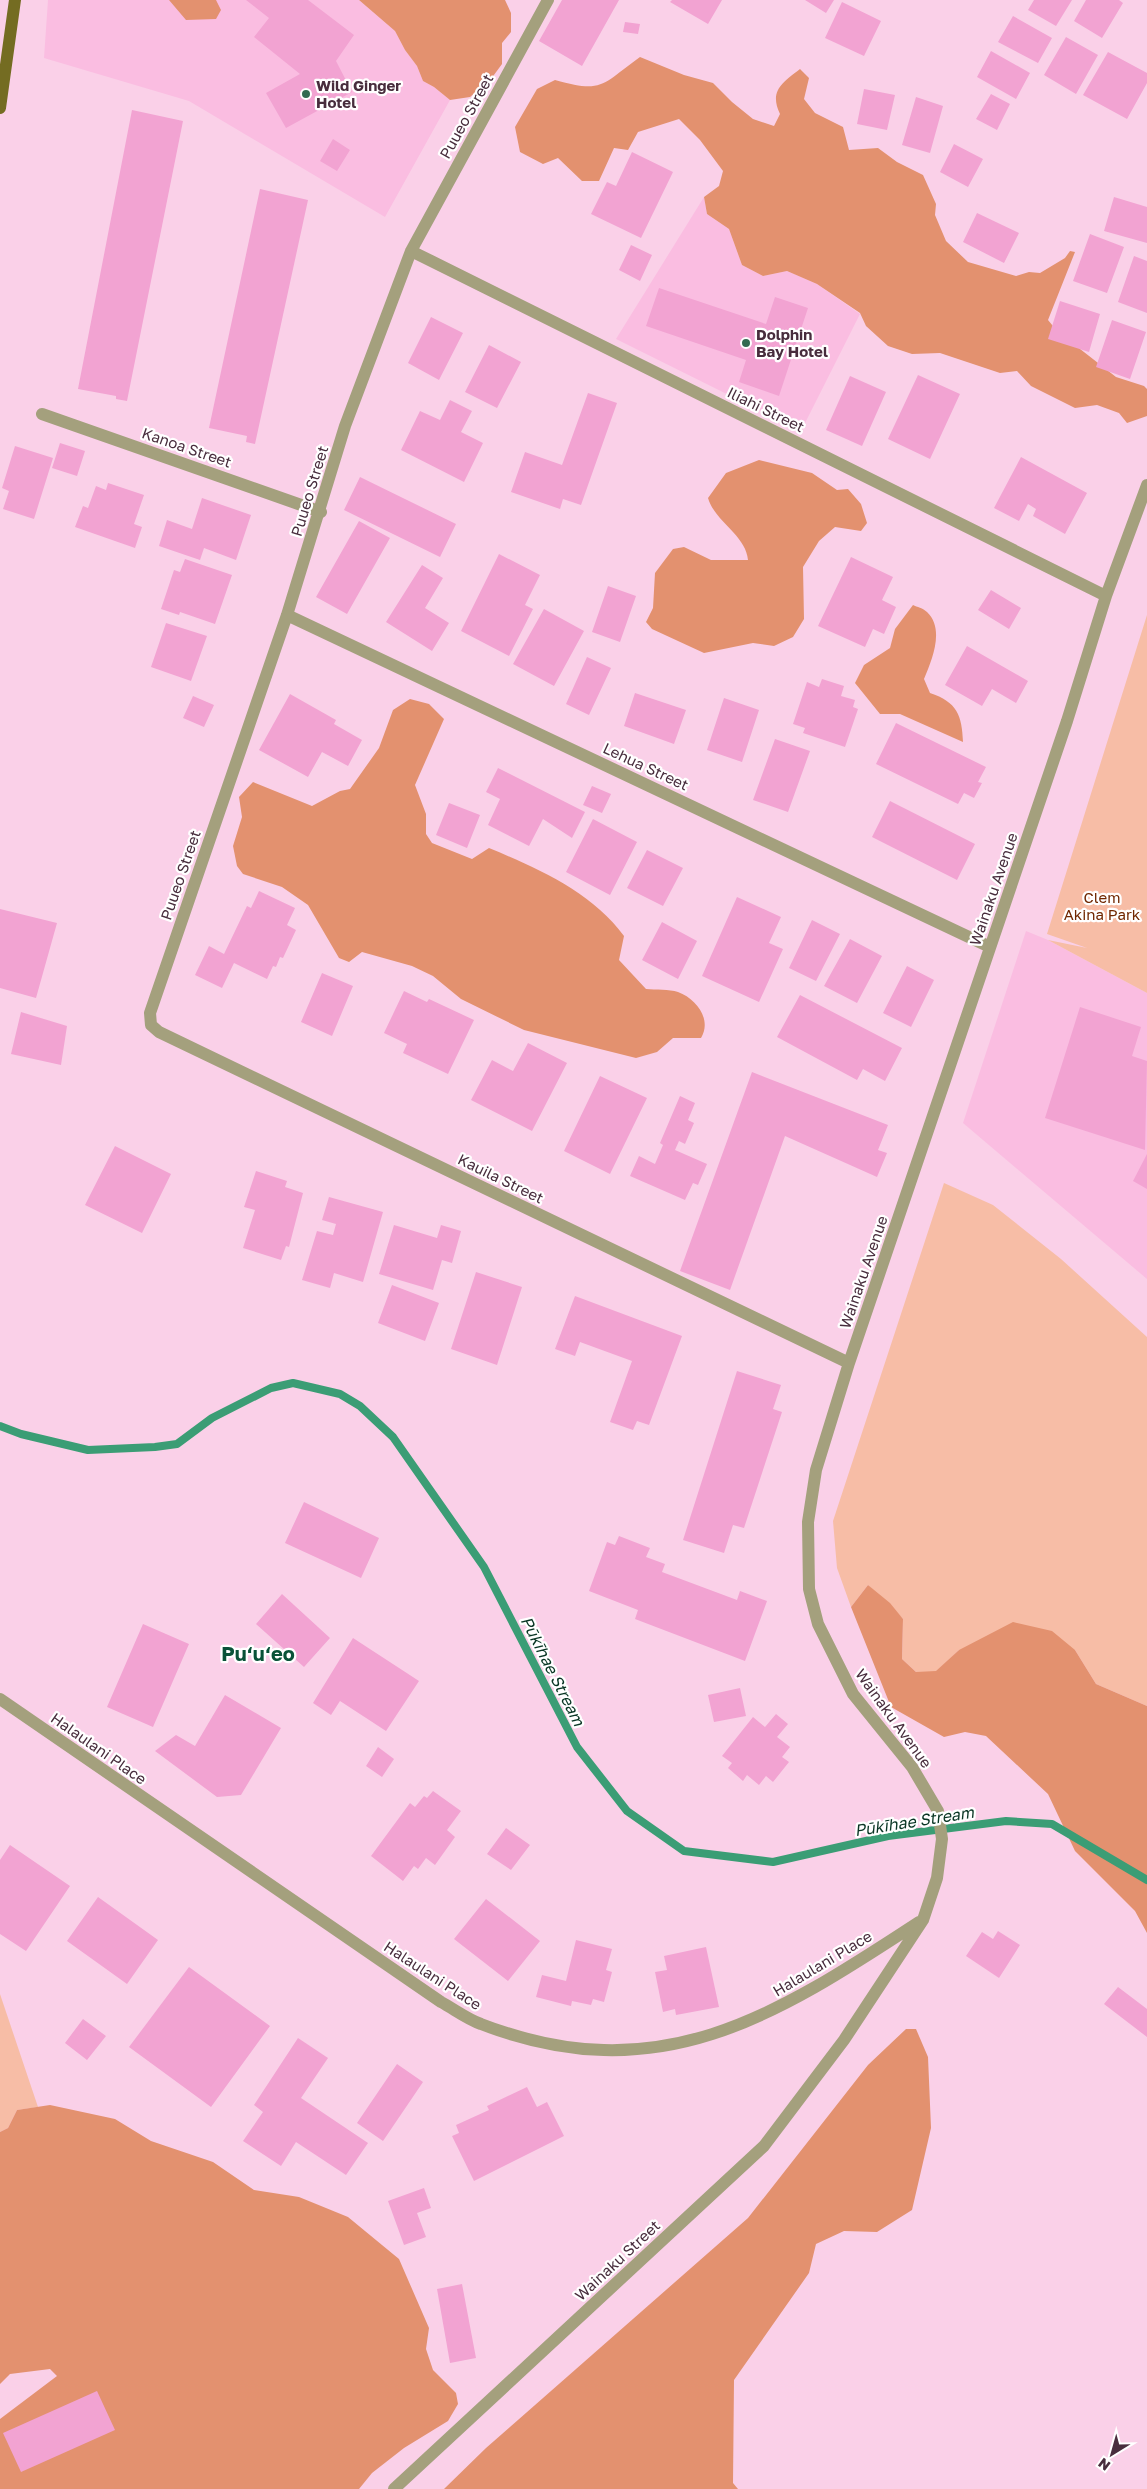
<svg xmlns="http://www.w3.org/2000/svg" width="1147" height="2489" font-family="'Golos Text',sans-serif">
<rect width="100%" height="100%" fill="#fad0e8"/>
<path fill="#fabde1" d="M 48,0 L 359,0 L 395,31 L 405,50 L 417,66 L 423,81 L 434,87 L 450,100 L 385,217 L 189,101 L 44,58 Z
M 704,197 L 707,214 L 729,229 L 742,265 L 763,276 L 787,271 L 817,284 L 860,314 L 801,431 L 616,339 Z
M 1026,931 L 1048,940 L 1147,993 L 1147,1279 L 963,1123 Z"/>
<path fill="#f7bda6" d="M 1147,615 L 1147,993 L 1048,940 L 1087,948 L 1047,934 Z
M 944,1183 L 993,1205 L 1061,1259 L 1147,1337 L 1147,1706 L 1096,1684 L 1075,1650 L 959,1650 L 936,1672 L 916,1672 L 902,1659 L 903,1619 L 868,1585 L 851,1607 L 837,1568 L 833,1521 Z
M 0,1994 L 38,2107 L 17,2110 L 8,2128 L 0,2132 Z"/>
<path fill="#e3916f" d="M 169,0 L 216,0 L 221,10 L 216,19 L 186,20 Z
M 359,0 L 505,0 L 511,13 L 511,32 L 502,43 L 502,64 L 491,79 L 470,97 L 450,100 L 434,87 L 423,81 L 417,66 L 405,50 L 395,31 Z
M 640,57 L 684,75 L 713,83 L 732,102 L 753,119 L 774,126 L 780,114 C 769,91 782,83 800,69 L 809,78 L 804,99 L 815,113 L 843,127 L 849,150 L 878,148 L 897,162 L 923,175 L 936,204 L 935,215 L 946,241 L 968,262 L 1016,276 L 1029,272 L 1040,273 L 1065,258 L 1070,251 L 1075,252 L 1048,320 L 1057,331 L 1116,377 L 1144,386 L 1147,389 L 1147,416 L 1127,423 L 1119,413 L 1097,405 L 1075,408 L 1031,386 L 1017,371 L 1000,373 L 940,353 L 912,354 L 888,346 L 866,326 L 860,313 L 817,284 L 787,271 L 763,276 L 742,265 L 729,229 L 707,214 L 704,197 L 719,186 L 723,171 L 700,140 L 679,119 L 638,132 L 628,150 L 614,148 L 599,181 L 582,181 L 558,158 L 543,164 L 520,152 L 515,127 L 537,89 L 555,80 C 604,94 602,84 640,57 Z
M 759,460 L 812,473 L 837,490 L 848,489 L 861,504 L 867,523 L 861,531 L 835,527 L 819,541 L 803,567 L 804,619 L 793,637 L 774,646 L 753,643 L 704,653 L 652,629 L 646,622 L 653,608 L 655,573 L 673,549 L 684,547 L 711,560 L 748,560 C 746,535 715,522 708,498 L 726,473 Z
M 913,605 C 917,607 923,608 927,612 C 945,629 932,660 924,679 L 930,693 C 957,702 962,715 963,742 L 900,714 L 880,714 L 855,683 L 864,665 L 890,648 L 895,629 Z
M 410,699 L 429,704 L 444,719 L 415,785 L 426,814 L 426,834 L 432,843 L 472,859 L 489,848 C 537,868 592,892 624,936 L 619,960 L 646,989 C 656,990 669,989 678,992 C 697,999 712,1020 701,1038 L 673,1038 L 657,1052 L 636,1058 L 524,1030 L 461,999 L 433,976 L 412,966 L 362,952 L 349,962 L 339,958 L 308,905 L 282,887 L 243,874 L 237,866 L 233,846 L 242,817 L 239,797 L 253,782 L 312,806 L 340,791 L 350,789 L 379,748 L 393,710 Z
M 868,1585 L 890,1603 L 903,1619 L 902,1659 L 916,1672 L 936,1671 L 959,1650 L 1013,1622 L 1052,1631 L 1075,1650 L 1096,1684 L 1147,1706 L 1147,1933 L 1135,1911 L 1075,1851 L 1048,1794 L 986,1736 L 965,1732 L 944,1737 L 891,1707 L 851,1607 Z
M 906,2029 L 916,2029 L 928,2057 L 931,2128 L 912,2210 L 877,2232 L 844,2231 L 816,2244 L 809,2273 L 734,2380 L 733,2483 L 738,2489 L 444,2489 L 486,2448 L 748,2218 L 868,2065 Z
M 50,2105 L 115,2119 L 151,2141 L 213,2162 L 254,2190 L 299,2197 L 348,2217 L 399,2259 L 429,2328 L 426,2349 L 433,2370 L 456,2393 L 458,2404 L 448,2421 L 404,2448 L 372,2473 L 359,2489 L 0,2489 L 0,2419 L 57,2376 L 50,2369 L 10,2374 L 0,2384 L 0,2132 L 8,2128 L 17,2110 Z"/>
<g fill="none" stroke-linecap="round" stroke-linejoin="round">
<path stroke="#3b9d75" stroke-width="8" d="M 0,1426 L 21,1434 L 88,1450 L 155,1447 L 177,1444 L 212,1418 L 271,1388 L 293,1383 L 340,1394 L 360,1406 L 393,1437 L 484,1567 L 577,1747 L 627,1811 L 684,1851 L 773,1862 L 888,1836 L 1006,1821 L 1052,1824 L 1147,1880"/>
</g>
<path fill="#f2a3d2" d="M 246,0 L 308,0 L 354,35 L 336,61 L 352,92 L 286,128 L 266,93 L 300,74 L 254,37 L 269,18 Z
M 562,0 L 619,0 L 582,66 L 539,41 Z
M 672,0 L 722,0 L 708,24 L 670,2 Z
M 805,0 L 834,0 L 826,13 Z
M 1034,0 L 1072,0 L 1056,26 L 1028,10 Z
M 1086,0 L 1119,0 L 1123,3 L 1102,38 L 1074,21 Z
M 842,2 L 881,21 L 864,56 L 825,38 Z
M 1013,16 L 1052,38 L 1038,63 L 998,42 Z
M 625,22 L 640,24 L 638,34 L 623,32 Z
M 1066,37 L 1098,55 L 1076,94 L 1044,75 Z
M 991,51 L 1030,73 L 1016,99 L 977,77 Z
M 1108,52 L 1147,73 L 1147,83 L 1127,119 L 1083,95 Z
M 864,89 L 895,95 L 887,130 L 857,124 Z
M 991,94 L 1010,104 L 997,130 L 976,119 Z
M 916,97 L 943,106 L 930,153 L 902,145 Z
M 132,110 L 183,121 L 127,401 L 116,399 L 116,396 L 78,389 Z
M 333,139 L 350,150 L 337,171 L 320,161 Z
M 954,144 L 983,159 L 968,187 L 940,172 Z
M 632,152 L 673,172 L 641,238 L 591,214 L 607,182 L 616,186 Z
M 260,189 L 308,200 L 255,444 L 246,442 L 247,436 L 209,428 Z
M 1114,197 L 1147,207 L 1147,243 L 1104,231 Z
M 977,213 L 1019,233 L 1004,263 L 963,242 Z
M 1090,234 L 1124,247 L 1107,293 L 1073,281 Z
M 631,245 L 652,255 L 640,281 L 619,270 Z
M 1134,256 L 1147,261 L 1147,313 L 1118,302 Z
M 659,288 L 766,324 L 775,297 L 808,308 L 779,396 L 739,382 L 746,360 L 646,326 Z
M 1060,301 L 1100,314 L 1089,352 L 1048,339 Z
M 431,317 L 463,333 L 439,380 L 408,363 Z
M 1112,320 L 1146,332 L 1130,379 L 1096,367 Z
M 489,345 L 521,362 L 497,408 L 465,392 Z
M 918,375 L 960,394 L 930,459 L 888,439 Z
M 850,376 L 886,392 L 862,446 L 826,430 Z
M 588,393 L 617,403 L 581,505 L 563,499 L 560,509 L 511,492 L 525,452 L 562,465 Z
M 450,400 L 472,411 L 461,432 L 483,443 L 464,482 L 401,450 L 420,411 L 440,420 Z
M 60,443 L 85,451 L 77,476 L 52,468 Z
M 15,446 L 53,458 L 34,519 L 3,509 L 9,491 L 2,488 Z
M 1021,457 L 1087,493 L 1065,534 L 1033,516 L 1036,509 L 1028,504 L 1019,521 L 994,508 Z
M 360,477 L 456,524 L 440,557 L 344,510 Z
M 108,483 L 144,495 L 134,524 L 142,527 L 135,548 L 75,527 L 83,506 L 88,508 L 96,486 L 106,490 Z
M 202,498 L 251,515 L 236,560 L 204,548 L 200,560 L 159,546 L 167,520 L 192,529 Z
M 359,521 L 390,538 L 347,614 L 316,597 Z
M 499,554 L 540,575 L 525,605 L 533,609 L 509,656 L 461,631 Z
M 851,557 L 893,577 L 882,600 L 896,607 L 884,634 L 873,629 L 865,647 L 818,626 Z
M 185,559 L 232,575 L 215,624 L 180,612 L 179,615 L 161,609 L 174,570 L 180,572 Z
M 422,565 L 443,578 L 425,608 L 449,623 L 432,651 L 386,622 Z
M 608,586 L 636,596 L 620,642 L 592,632 Z
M 991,590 L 1021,608 L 1009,629 L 978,610 Z
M 544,609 L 584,631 L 554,686 L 513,664 Z
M 166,623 L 207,636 L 191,681 L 151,667 Z
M 967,646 L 1028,681 L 1016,703 L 992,689 L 982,706 L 945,685 Z
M 587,657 L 611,668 L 589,715 L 566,704 Z
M 822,679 L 844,686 L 841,696 L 855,700 L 853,707 L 858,709 L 845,747 L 803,733 L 805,728 L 793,724 L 807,682 L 819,687 Z
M 635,693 L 686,710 L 674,744 L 624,726 Z
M 290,694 L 336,720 L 334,724 L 362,740 L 348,766 L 322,752 L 308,777 L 259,750 Z
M 193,696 L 214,705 L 204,727 L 183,718 Z
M 724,698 L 759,710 L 742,762 L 707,750 Z
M 896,723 L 986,767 L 978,782 L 982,783 L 974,798 L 964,793 L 958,804 L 876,764 Z
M 775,739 L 810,751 L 788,812 L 753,800 Z
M 498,768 L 585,812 L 572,838 L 543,819 L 529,846 L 488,825 L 500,799 L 486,792 Z
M 592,786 L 611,794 L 602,813 L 583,805 Z
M 890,801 L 975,844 L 957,880 L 872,837 Z
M 449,803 L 480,815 L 467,848 L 436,835 Z
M 593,819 L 637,842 L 610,895 L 566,872 Z
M 647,850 L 683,868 L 663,906 L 627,888 Z
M 259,891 L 295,908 L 287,925 L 296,930 L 283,958 L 280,957 L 276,967 L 273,966 L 267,979 L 234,963 L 222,988 L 195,975 L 209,946 L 224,954 L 247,906 L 251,908 Z
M 737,897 L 781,917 L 769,943 L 783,949 L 759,1002 L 702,976 Z
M 0,909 L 57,923 L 36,998 L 0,988 Z
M 812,920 L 840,934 L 816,981 L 789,968 Z
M 662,922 L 697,941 L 678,979 L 642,960 Z
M 850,939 L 882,956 L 857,1003 L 824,986 Z
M 907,966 L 934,980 L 911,1027 L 883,1013 Z
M 322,973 L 353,986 L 332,1036 L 301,1022 Z
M 404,991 L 427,1002 L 429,999 L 474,1020 L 448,1074 L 403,1053 L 407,1044 L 384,1033 Z
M 800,995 L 902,1048 L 885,1081 L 863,1069 L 857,1080 L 777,1037 Z
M 1080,1007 L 1141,1027 L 1132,1056 L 1147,1061 L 1145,1150 L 1045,1118 Z
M 21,1012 L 67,1026 L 61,1065 L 11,1054 Z
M 528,1043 L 567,1063 L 532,1131 L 471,1100 L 492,1060 L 513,1071 Z
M 752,1072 L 888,1125 L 878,1150 L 887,1153 L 877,1177 L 785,1136 L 730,1290 L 680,1271 Z
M 600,1076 L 647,1098 L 610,1174 L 564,1151 Z
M 680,1096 L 695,1103 L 688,1120 L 694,1123 L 685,1144 L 679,1141 L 675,1150 L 707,1164 L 698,1185 L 693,1183 L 685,1200 L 630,1176 L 639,1156 L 655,1164 L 663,1145 L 660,1143 Z
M 115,1146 L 171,1174 L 142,1233 L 85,1205 Z
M 1147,1154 L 1147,1189 L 1133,1181 Z
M 256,1171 L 287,1181 L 285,1187 L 303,1193 L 289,1247 L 286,1246 L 281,1260 L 243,1248 L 255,1210 L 244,1207 Z
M 329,1197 L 383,1212 L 363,1282 L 334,1273 L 330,1288 L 302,1280 L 317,1231 L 333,1235 L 336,1224 L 322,1220 Z
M 394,1225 L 437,1238 L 441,1225 L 461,1231 L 452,1263 L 442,1260 L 433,1290 L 379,1274 Z
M 476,1272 L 522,1287 L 497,1365 L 451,1349 Z
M 392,1285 L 439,1303 L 425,1341 L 378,1323 Z
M 575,1296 L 682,1336 L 649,1425 L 637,1421 L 633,1430 L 610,1422 L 632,1361 L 580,1342 L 575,1356 L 555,1349 Z
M 737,1371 L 781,1385 L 773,1409 L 782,1412 L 744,1528 L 733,1525 L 724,1553 L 683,1540 Z
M 304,1502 L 379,1538 L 361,1578 L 285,1543 Z
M 619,1536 L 650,1548 L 646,1557 L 665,1564 L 662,1572 L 737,1600 L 740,1591 L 767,1601 L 745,1661 L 635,1619 L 638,1610 L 589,1591 L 607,1542 L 615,1545 Z
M 282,1594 L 330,1638 L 304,1667 L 256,1624 Z
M 143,1624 L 189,1644 L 153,1727 L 107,1707 Z
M 353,1638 L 419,1681 L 386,1731 L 340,1701 L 331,1715 L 313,1703 Z
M 740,1688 L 746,1716 L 714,1722 L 708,1695 Z
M 225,1695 L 281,1728 L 241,1795 L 217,1797 L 155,1751 L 176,1735 L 195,1746 Z
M 776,1714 L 788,1724 L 777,1737 L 790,1747 L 782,1757 L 789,1762 L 773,1782 L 766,1776 L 759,1785 L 747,1775 L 743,1781 L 728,1768 L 732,1763 L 722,1756 L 753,1717 L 765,1727 Z
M 378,1747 L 394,1759 L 382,1777 L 366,1766 Z
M 433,1791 L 461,1811 L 447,1830 L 455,1837 L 435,1865 L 426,1858 L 418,1869 L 414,1866 L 403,1881 L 371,1856 L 410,1803 L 415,1807 L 424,1796 L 427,1798 Z
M 506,1828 L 530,1845 L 511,1870 L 487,1854 Z
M 10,1845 L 70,1886 L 26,1951 L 0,1934 L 0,1860 Z
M 98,1897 L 158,1940 L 127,1984 L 67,1941 Z
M 486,1899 L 540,1941 L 508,1981 L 454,1939 Z
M 998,1931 L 1020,1945 L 999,1978 L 966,1956 L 982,1932 L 993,1939 Z
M 576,1940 L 612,1949 L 606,1970 L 612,1972 L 604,2002 L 593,1999 L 591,2005 L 572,2001 L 571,2006 L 536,1997 L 542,1975 L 566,1981 Z
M 706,1947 L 719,2007 L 676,2015 L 675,2009 L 663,2012 L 655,1972 L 667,1970 L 664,1956 Z
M 189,1967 L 270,2026 L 211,2107 L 129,2047 Z
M 1118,1987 L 1147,2009 L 1147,2037 L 1104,2004 Z
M 83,2019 L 106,2036 L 87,2060 L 65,2043 Z
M 298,2038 L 328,2058 L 301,2098 L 368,2143 L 346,2175 L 296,2142 L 281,2166 L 243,2141 L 263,2112 L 254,2105 Z
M 397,2064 L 423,2082 L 383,2141 L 357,2123 Z
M 527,2087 L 537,2107 L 547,2102 L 564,2136 L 474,2181 L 452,2136 L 459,2133 L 456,2125 L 489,2110 L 487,2106 Z
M 424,2188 L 431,2208 L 417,2213 L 426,2237 L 404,2245 L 388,2201 Z
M 462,2284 L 476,2358 L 450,2363 L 437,2289 Z
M 97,2391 L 115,2430 L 21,2472 L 3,2433 Z"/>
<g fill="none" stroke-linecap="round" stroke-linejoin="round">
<path stroke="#a4a07d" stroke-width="12" d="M 548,0 L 411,251 L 345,426 L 287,615 L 150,1013 L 151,1025 L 159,1032 L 849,1363
M 411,251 L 1106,596
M 42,414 L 321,512
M 287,615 L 990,947
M 0,1699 L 441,2002 C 454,2009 467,2019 481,2024 C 658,2092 774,2017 919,1922
M 394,2489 L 764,2146 L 844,2040 L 923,1920 L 937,1878 L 942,1839 L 938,1811 L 912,1767 L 853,1694 L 818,1624 L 809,1589 L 808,1522 L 816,1470 L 849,1363 L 1067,721 L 1106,596 L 1147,485"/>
<path stroke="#746c22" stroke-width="12" d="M 0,108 L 15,0"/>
</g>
<g fill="#326a51" stroke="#fff" stroke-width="2">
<circle cx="306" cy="94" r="5"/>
<circle cx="746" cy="343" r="5"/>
</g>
<g text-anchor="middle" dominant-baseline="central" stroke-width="4.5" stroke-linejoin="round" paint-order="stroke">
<g font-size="15" font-weight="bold" fill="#482d3d" stroke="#fff" text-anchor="start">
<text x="316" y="85">Wild Ginger<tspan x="316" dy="17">Hotel</tspan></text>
<text x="756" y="334">Dolphin<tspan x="756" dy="17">Bay Hotel</tspan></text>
</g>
<g font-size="15" fill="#482d3d" stroke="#fff">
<text transform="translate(466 116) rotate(-61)">Puueo Street</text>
<text transform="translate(766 409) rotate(26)">Iliahi Street</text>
<text transform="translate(187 447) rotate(19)">Kanoa Street</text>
<text transform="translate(309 491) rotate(-73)">Puueo Street</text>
<text transform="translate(646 766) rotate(25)">Lehua Street</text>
<text transform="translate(180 875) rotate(-71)">Puueo Street</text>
<text transform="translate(993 889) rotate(-71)">Wainaku Avenue</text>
<text transform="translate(501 1178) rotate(26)">Kauila Street</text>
<text transform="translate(863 1272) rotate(-71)">Wainaku Avenue</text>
<text transform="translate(894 1718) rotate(54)">Wainaku Avenue</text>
<text transform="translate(99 1748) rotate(35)">Halaulani Place</text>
<text transform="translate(822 1963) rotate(-31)">Halaulani Place</text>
<text transform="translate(433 1975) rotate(33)">Halaulani Place</text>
<text transform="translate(617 2260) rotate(-43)">Wainaku Street</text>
</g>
<g font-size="15" fill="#702700" stroke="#fff">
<text x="1102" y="897">Clem<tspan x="1102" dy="17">Akina Park</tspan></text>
</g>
<g font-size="16" font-style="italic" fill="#093524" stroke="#fff">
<text transform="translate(553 1671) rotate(63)">Pūkīhae Stream</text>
<text transform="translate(914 1821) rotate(-9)">Pūkīhae Stream</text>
</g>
<g font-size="20" font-weight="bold" fill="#095238" stroke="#fff">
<text x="258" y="1653">Pu‘u‘eo</text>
</g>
</g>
<g transform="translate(1112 2454) rotate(217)" stroke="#ffffff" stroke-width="4" paint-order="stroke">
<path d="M0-4L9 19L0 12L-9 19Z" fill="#482d3d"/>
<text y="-8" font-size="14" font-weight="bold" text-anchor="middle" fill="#482d3d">N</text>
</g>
</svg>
